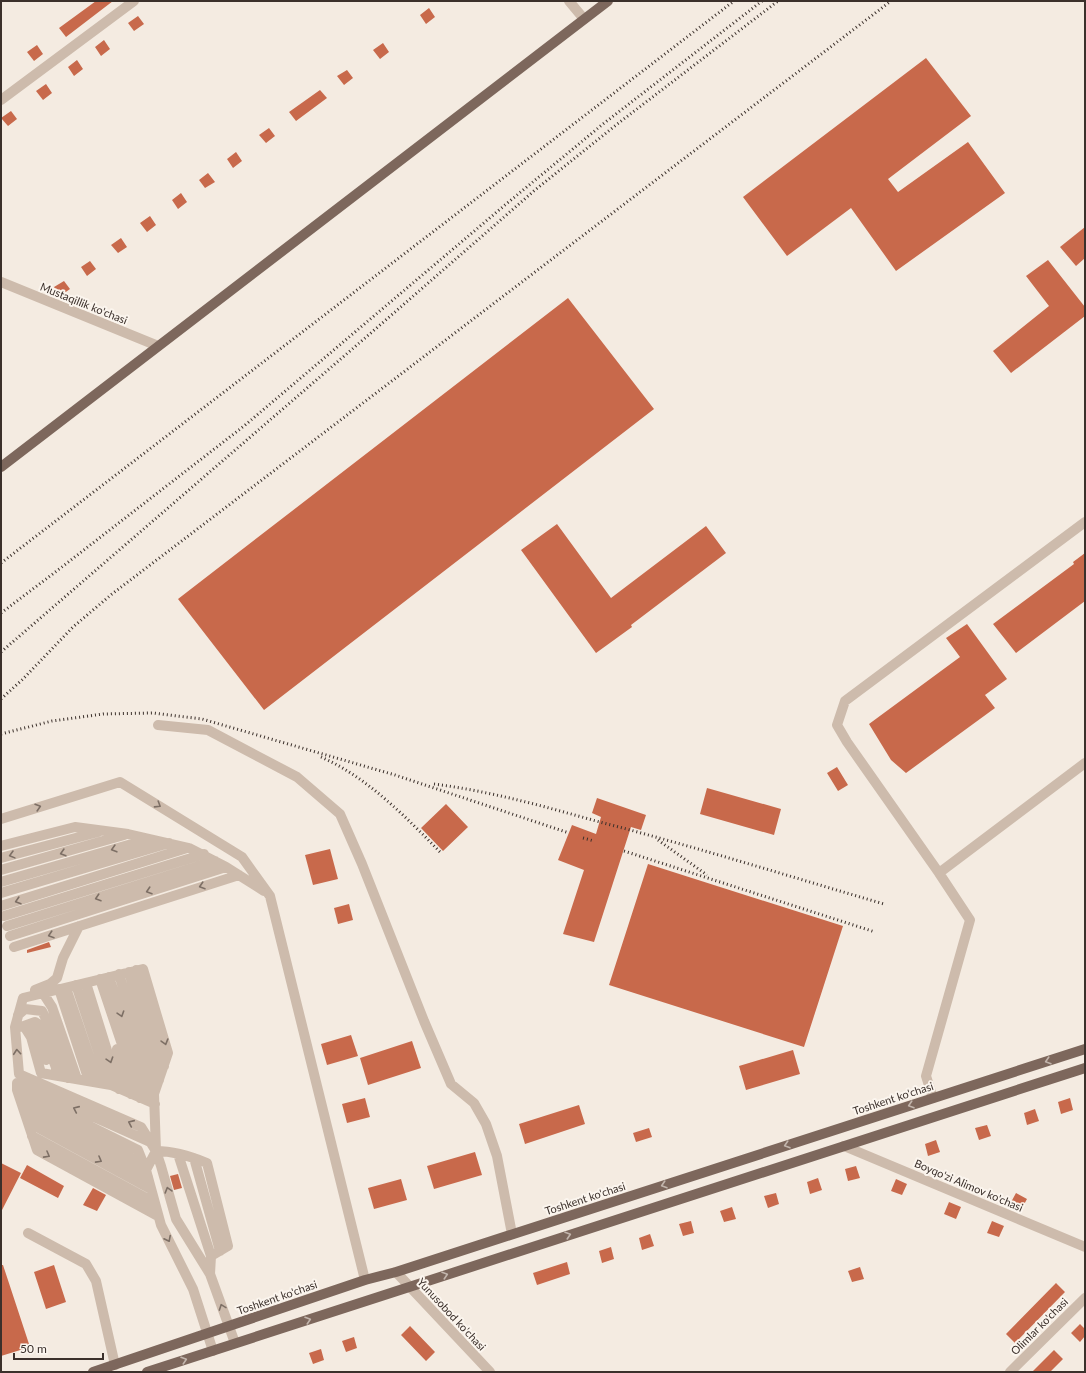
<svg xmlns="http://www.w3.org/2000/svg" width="1086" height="1373" font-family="Lato,sans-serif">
<rect width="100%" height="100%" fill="#f4ebe1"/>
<path fill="#c8694b" d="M 96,1 L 113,1 L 66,37 L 59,28 Z
M 429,8 L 435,17 L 426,24 L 420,15 Z
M 138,16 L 144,24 L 134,31 L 128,23 Z
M 104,40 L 110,49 L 101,56 L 95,47 Z
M 383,43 L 389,52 L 380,59 L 373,50 Z
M 37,45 L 43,54 L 34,61 L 27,52 Z
M 926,58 L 971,116 L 888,179 L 898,192 L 968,142 L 1005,193 L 896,271 L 851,208 L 787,256 L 743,197 Z
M 77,60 L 83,69 L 74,76 L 68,67 Z
M 347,70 L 353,78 L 344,85 L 337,76 Z
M 46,84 L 52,93 L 43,100 L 36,91 Z
M 320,90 L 327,98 L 296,121 L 289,112 Z
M 11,111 L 17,119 L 8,126 L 1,118 Z
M 269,128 L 275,136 L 266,143 L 259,135 Z
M 236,152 L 242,161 L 233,168 L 227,159 Z
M 208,173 L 215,182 L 205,188 L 199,180 Z
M 181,193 L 187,202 L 178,209 L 172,200 Z
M 150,216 L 156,225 L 147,232 L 140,223 Z
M 1085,227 L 1085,258 L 1076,266 L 1060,247 Z
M 121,238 L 127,247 L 118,253 L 111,245 Z
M 1048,260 L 1085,307 L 1085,316 L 1011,373 L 993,351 L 1049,306 L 1026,276 Z
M 90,261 L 96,269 L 87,276 L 81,267 Z
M 64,281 L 70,289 L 60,296 L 54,287 Z
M 568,298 L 654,409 L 264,710 L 178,599 Z
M 557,524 L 611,598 L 706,526 L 726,553 L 631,625 L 632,627 L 596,653 L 521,550 Z
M 1085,553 L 1085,601 L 1016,653 L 993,624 L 1074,564 L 1073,562 Z
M 967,624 L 1007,679 L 985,695 L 995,708 L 906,773 L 891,760 L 869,724 L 960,657 L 946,638 Z
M 837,767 L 848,785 L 838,791 L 827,773 Z
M 707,788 L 781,809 L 774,835 L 700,814 Z
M 597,798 L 646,815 L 641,830 L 631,827 L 594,942 L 563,934 L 584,870 L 558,860 L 572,825 L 596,834 L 601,817 L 592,813 Z
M 446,804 L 468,827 L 443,851 L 421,828 Z
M 330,849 L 338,879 L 313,885 L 305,855 Z
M 648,864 L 843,926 L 804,1047 L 609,985 Z
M 349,904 L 353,920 L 338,924 L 334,908 Z
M 49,942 L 51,947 L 27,953 L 27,950 Z
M 351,1035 L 358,1056 L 327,1065 L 321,1044 Z
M 412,1041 L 421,1068 L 368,1085 L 360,1058 Z
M 793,1050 L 800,1074 L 746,1090 L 739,1066 Z
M 365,1098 L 370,1117 L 347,1123 L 342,1104 Z
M 1070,1098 L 1073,1110 L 1061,1114 L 1058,1102 Z
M 579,1105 L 585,1124 L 525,1144 L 519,1124 Z
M 1035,1109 L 1039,1121 L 1027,1125 L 1024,1113 Z
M 987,1125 L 991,1136 L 979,1140 L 975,1128 Z
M 649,1128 L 652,1137 L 636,1142 L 633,1133 Z
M 936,1140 L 940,1152 L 928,1156 L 925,1144 Z
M 475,1152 L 482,1175 L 434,1189 L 427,1166 Z
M 1,1163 L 21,1173 L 1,1212 Z
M 27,1165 L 64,1186 L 58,1198 L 20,1178 Z
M 856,1166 L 860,1178 L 848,1181 L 845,1169 Z
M 178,1174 L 182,1188 L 174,1190 L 170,1176 Z
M 818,1178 L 822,1190 L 810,1194 L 807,1182 Z
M 401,1179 L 407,1200 L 374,1209 L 368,1188 Z
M 896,1179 L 907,1184 L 902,1195 L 891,1191 Z
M 93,1188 L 106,1195 L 97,1211 L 83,1205 Z
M 776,1193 L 779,1204 L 768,1208 L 764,1196 Z
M 1016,1193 L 1027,1199 L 1021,1210 L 1010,1204 Z
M 949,1202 L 961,1207 L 956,1219 L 944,1214 Z
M 732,1207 L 736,1219 L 724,1222 L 720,1211 Z
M 691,1221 L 694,1233 L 683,1236 L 679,1224 Z
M 992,1221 L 1004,1226 L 999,1237 L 987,1233 Z
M 650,1234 L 654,1246 L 642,1250 L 639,1238 Z
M 611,1247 L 614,1259 L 602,1263 L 599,1251 Z
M 567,1262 L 570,1274 L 537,1285 L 533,1273 Z
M 1,1265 L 3,1265 L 30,1347 L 1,1356 Z
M 54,1265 L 66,1302 L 46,1309 L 34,1272 Z
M 860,1267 L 864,1279 L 852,1282 L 848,1271 Z
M 1056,1283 L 1065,1292 L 1015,1343 L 1006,1334 Z
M 1080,1324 L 1085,1329 L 1085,1336 L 1080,1342 L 1071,1333 Z
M 410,1326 L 435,1352 L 426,1361 L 401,1335 Z
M 354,1337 L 357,1348 L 346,1352 L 342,1341 Z
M 321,1349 L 324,1360 L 313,1364 L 309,1353 Z
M 1054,1350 L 1063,1359 L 1050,1372 L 1032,1372 Z"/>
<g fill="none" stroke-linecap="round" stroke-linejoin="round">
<path stroke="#cdbbac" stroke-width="10" d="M 569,1 L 584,19
M 1,100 L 134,1
M 1,282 L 158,346
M 158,725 L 208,730 L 297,777 L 340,814 L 362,864 L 424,1021 L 451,1084 L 474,1103 L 486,1124 L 497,1156 L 512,1234
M 1,819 L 120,782 L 242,857 L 270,896 L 365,1280
M 1,846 L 75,827 L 128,834 L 189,848 L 226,867 L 264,891
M 1,858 L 98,832
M 1,870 L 124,835
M 939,873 L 1085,763
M 1,882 L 149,839
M 1,893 L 169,843
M 1,906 L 187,848
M 4,916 L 204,854
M 7,926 L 215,861
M 10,936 L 226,867
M 14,947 L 239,875
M 136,970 L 164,1066
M 129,972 L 159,1080
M 119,974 L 154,1094 L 156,1151 L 146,1170
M 109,977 L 149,1099
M 100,979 L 140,1098
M 86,983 L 119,1089
M 76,985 L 109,1084
M 66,988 L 98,1082
M 59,989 L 89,1081
M 35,990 L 50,984 L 57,978 L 63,958 L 79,926
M 43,993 L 52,1007 L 77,1079
M 18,1015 L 25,1009 L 42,1011 L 51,1029 L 68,1078
M 24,1026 L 35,1022 L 41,1026 L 59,1076
M 24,1026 L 34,1028 L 46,1060
M 15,1027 L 24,1026 L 31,1037 L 41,1073 L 111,1085 L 155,1104
M 117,1049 L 131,1094
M 17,1083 L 17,1090 L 37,1150 L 158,1216
M 20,1084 L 150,1142
M 17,1090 L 138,1150 L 146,1170 L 161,1225 L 193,1289 L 213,1351
M 154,1094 L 168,1053 L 143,969 L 23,998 L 15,1027 L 19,1074 L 141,1127 L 156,1151 L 161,1166 L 176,1219 L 210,1274
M 933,1098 L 926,1076 L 970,920 L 939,873 L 847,742 L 837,725 L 845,701 L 1085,522
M 21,1101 L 143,1164
M 24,1111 L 148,1177
M 28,1122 L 151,1189
M 32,1136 L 155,1203
M 844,1146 L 1085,1247
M 156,1151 C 174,1151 190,1156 207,1163 L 228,1246 L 211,1256
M 178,1154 L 211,1256 L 210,1274 L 235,1343
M 194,1158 L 220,1251
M 28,1233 L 86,1264 L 96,1281 L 115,1365
M 396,1272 L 490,1372
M 1010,1372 L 1085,1298"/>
<path stroke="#7d675c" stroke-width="10" d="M 1,467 L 608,1
M 93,1372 L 365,1280 L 396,1272 L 1085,1049
M 147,1372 L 1085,1068"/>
<path stroke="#3b302b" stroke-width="3" stroke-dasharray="1 3" stroke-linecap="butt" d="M 1,563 L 734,1
M 1,613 L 58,570 L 244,426 L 505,205 L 603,124 L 762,1
M 1,652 L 372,332 L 535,190 L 616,125 L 778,1
M 1,699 L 23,679 L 73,627 L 112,594 L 891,1
M 1,734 L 52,721 L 103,714 L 153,713 L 202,719 L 395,775 L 569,833
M 321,757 C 367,777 406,817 441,853
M 434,784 C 489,791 543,806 596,821 C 693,846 788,876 884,904
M 583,838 L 594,841
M 658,840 L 707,875
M 624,851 L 875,932"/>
</g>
<defs><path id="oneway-chevron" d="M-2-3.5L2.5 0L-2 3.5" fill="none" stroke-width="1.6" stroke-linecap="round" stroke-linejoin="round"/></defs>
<g stroke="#7d6f65">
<use href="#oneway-chevron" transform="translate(158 805) rotate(32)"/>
<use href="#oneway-chevron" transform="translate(38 807) rotate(-17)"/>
<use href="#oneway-chevron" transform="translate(114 849) rotate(164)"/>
<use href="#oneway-chevron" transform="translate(63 853) rotate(164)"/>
<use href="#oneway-chevron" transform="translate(12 855) rotate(165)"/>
<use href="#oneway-chevron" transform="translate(202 886) rotate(162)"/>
<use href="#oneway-chevron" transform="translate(149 891) rotate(162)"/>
<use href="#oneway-chevron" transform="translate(98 898) rotate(162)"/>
<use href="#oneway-chevron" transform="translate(18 901) rotate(163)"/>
<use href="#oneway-chevron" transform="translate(51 935) rotate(162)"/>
<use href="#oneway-chevron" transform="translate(121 1014) rotate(72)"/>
<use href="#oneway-chevron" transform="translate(165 1042) rotate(74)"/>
<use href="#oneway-chevron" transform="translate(17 1052) rotate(-95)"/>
<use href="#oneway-chevron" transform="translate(110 1060) rotate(72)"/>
<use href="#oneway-chevron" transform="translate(76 1109) rotate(-156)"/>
<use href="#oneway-chevron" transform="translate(131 1123) rotate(-156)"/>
<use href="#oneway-chevron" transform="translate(47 1155) rotate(29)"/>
<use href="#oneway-chevron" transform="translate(99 1160) rotate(29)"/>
<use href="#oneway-chevron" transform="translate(168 1190) rotate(-106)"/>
<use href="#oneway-chevron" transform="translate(168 1239) rotate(63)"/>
<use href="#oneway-chevron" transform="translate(222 1307) rotate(-110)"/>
</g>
<g stroke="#c2b5ac">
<use href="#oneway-chevron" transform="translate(1048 1061) rotate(162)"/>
<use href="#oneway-chevron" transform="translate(911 1105) rotate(162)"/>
<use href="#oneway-chevron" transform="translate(787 1145) rotate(162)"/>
<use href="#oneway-chevron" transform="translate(664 1185) rotate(162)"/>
<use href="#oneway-chevron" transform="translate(568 1235) rotate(-18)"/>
<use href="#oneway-chevron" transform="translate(445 1275) rotate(-18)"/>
<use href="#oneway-chevron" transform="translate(308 1320) rotate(-18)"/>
<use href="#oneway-chevron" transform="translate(184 1360) rotate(-18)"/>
</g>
<g text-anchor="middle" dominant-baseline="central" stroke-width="4" stroke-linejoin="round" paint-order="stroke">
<g font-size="11" fill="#3b302b" stroke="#fbf5ee">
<text transform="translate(84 303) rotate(22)">Mustaqillik ko'chasi</text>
<text transform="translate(893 1098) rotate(-18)">Toshkent ko'chasi</text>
<text transform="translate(969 1185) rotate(23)">Boyqo'zi Alimov ko'chasi</text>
<text transform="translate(585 1198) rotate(-18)">Toshkent ko'chasi</text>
<text transform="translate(277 1297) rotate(-19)">Toshkent ko'chasi</text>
<text transform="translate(452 1314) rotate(47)">Yunusobod ko'chasi</text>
<text transform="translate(1039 1326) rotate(-45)">Olimlar ko'chasi</text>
</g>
</g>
<rect width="1086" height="1373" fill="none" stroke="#3b302b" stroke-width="4"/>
<path d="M14 1353v6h89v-6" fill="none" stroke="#3b302b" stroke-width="2"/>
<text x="20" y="1353" font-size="12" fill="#3b302b" stroke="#fbf5ee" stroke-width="3" paint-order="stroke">50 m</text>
</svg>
